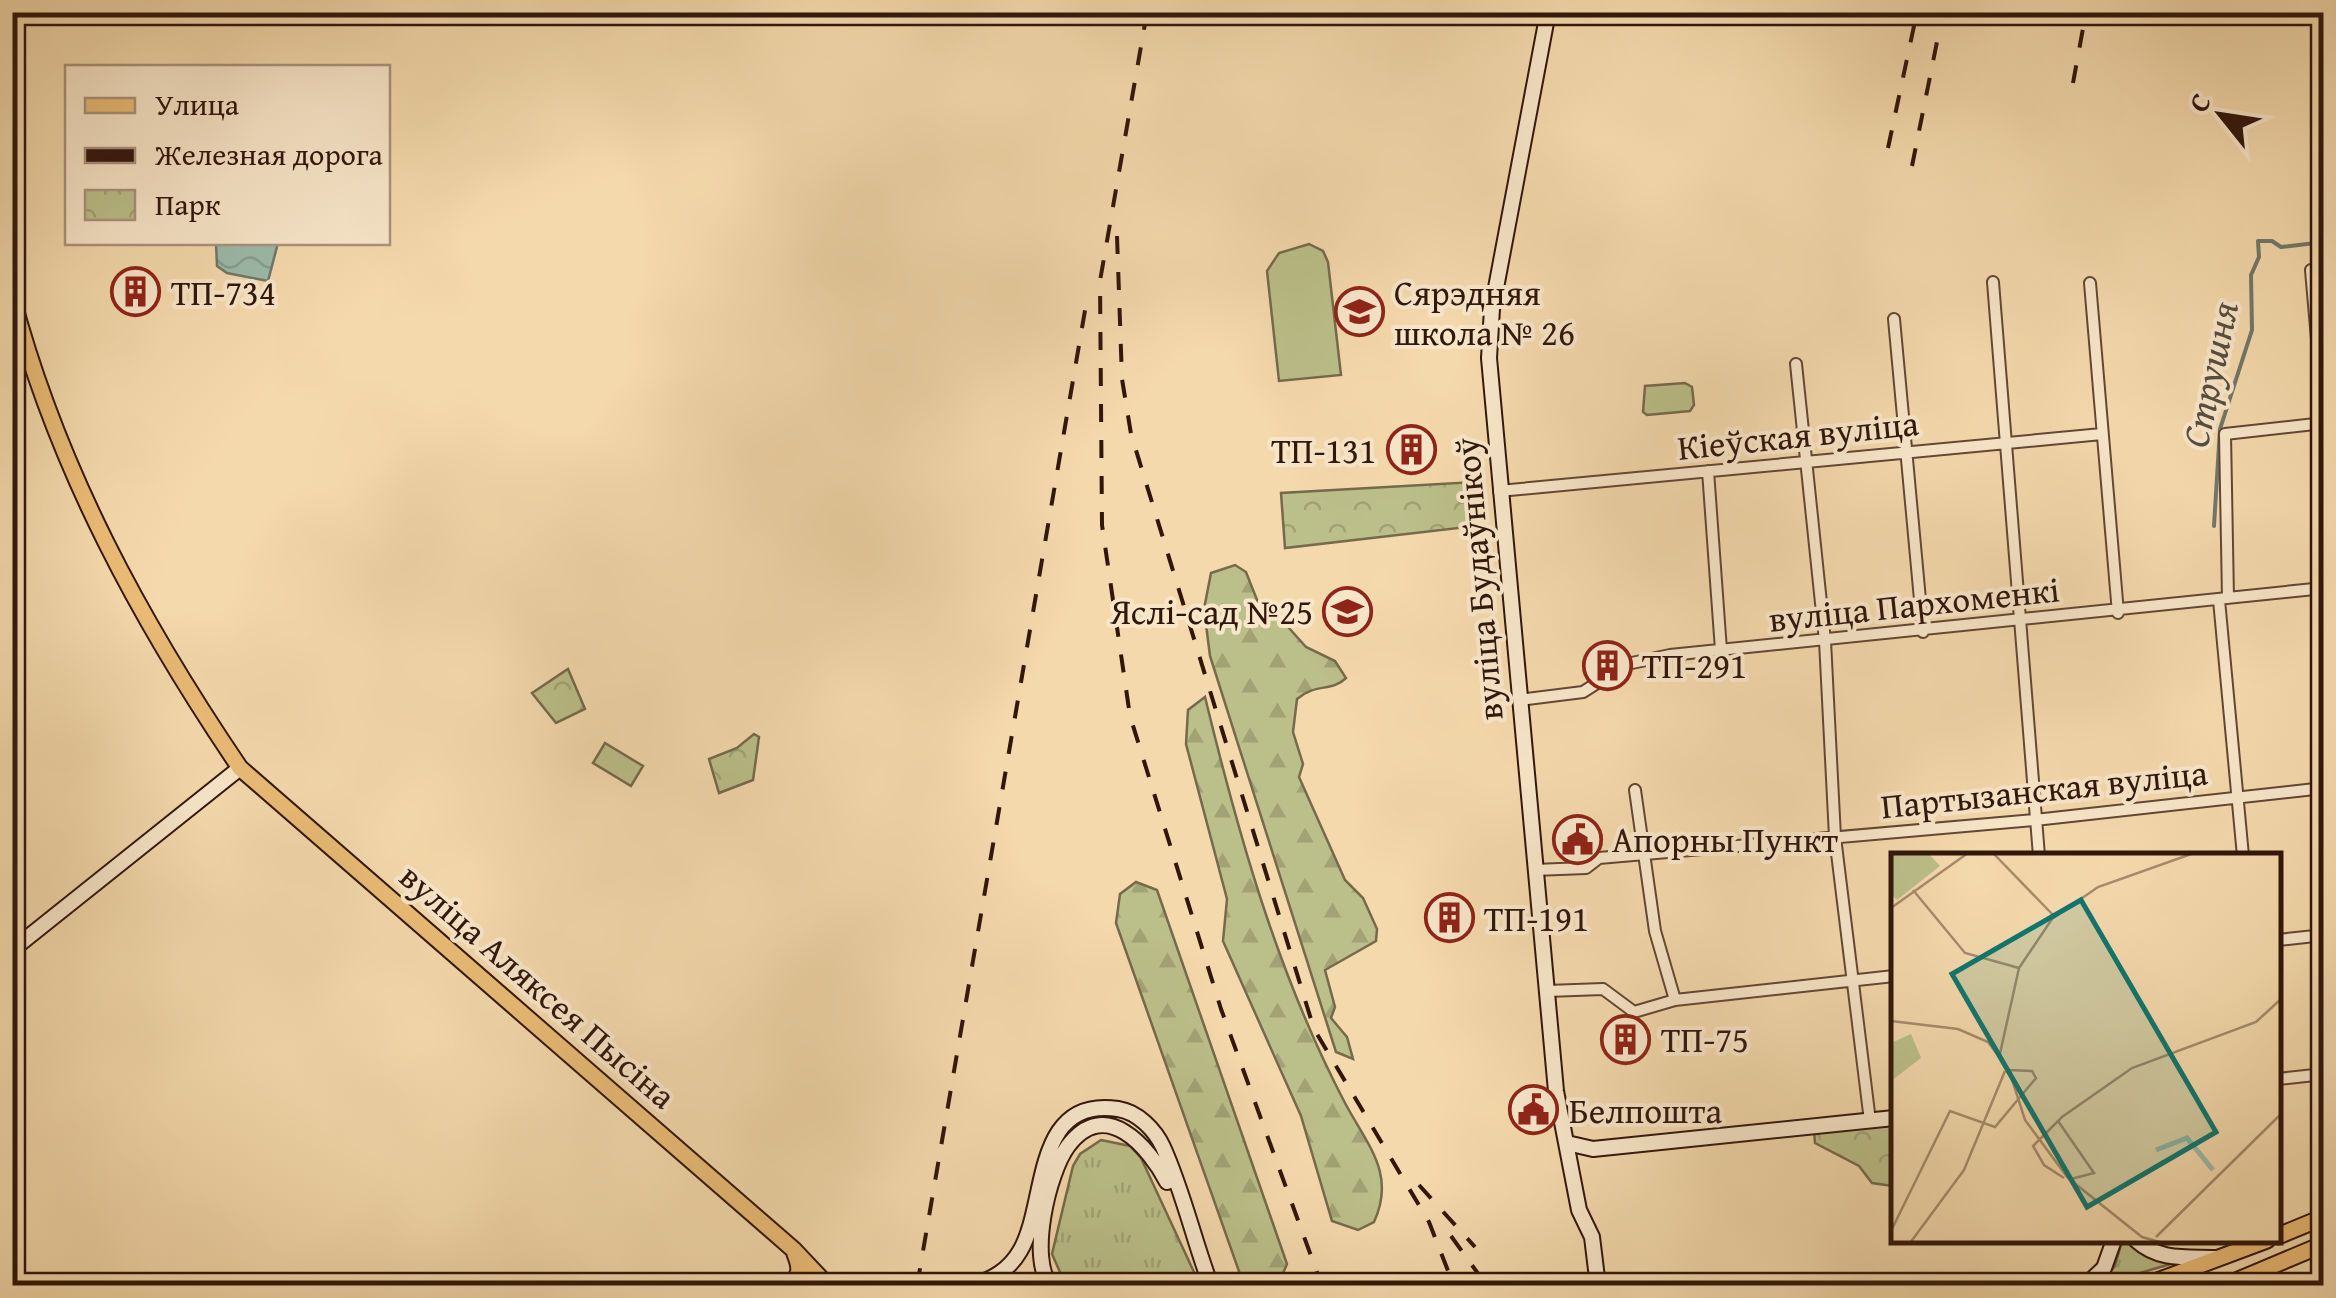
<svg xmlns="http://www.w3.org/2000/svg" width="2336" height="1298" font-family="'Gentium Book Plus',serif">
<defs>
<pattern id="grass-tufts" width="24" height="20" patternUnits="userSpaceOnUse" patternTransform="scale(2.5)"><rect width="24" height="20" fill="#bbbf89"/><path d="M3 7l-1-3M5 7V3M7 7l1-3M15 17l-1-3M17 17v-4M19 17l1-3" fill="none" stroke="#a1a375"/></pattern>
<pattern id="forest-firs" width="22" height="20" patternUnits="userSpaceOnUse" patternTransform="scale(2.5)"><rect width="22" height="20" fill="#bbbf89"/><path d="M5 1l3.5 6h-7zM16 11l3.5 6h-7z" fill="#a1a375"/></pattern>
<pattern id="park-crowns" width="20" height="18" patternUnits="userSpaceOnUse" patternTransform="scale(2.5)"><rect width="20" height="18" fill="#bbbf89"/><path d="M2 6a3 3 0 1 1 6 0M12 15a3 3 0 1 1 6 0" fill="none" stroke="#a1a375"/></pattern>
<pattern id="water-waves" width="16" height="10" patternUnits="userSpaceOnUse" patternTransform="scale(2.5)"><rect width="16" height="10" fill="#9cbaaa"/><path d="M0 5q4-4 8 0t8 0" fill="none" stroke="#879f91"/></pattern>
</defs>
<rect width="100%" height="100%" fill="#f4d9ac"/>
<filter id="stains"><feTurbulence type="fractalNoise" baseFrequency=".002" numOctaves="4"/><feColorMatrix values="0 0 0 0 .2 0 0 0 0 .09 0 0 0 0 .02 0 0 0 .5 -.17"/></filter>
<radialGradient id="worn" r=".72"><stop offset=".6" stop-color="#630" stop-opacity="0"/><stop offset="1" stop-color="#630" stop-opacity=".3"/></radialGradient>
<path fill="url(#grass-tufts)" stroke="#766a4a" stroke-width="2.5" d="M 1101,1140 L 1130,1146 L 1141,1158 L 1200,1285 L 1076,1285 L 1063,1279 L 1052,1254 L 1073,1166 L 1080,1154 Z
M 2122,1241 C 2134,1241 2152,1260 2174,1263 L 2099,1285 L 2115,1266 Z"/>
<path fill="url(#forest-firs)" stroke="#766a4a" stroke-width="2.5" d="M 1235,565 L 1246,572 L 1261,610 L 1280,618 L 1306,647 L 1335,661 L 1346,678 C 1332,692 1315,683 1297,699 L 1293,732 L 1303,764 L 1299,777 L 1345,880 L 1363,898 L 1377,929 L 1376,941 L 1325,970 L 1335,1007 L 1331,1018 L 1347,1037 L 1353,1059 L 1336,1052 L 1210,656 L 1204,609 L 1211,573 Z
M 1205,697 C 1239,837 1278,975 1345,1103 C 1368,1146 1396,1174 1374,1222 L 1358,1230 L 1332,1221 L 1301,1116 L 1223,941 L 1227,899 L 1186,744 L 1188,710 Z
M 1136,882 L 1157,890 L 1287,1264 L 1278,1285 L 1250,1285 L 1241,1277 L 1116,923 L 1120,894 Z"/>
<path fill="url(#park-crowns)" stroke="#766a4a" stroke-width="2.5" d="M 1475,482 L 1476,526 L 1285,548 L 1281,493 Z
M 568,669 L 585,709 L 556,723 L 532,693 Z
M 754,734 L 759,737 L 753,780 L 719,793 L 709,759 L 737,748 Z
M 1893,1125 L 1893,1186 L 1872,1183 L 1859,1166 L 1815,1143 L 1814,1130 Z"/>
<path fill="#bbbf89" stroke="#766a4a" stroke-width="2.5" d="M 1309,244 L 1323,251 L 1328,262 L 1341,375 L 1279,381 L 1267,271 L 1279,253 Z
M 1685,383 L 1692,387 L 1694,405 L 1690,411 L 1647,415 L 1643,412 L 1645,386 Z
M 605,743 L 643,766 L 631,786 L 593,763 Z"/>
<path fill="url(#water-waves)" stroke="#71786b" stroke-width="2.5" d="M 216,243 L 278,243 L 268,281 L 227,273 L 217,266 Z"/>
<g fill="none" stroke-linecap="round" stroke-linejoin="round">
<path stroke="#71786b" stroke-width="4" d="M 2214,526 L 2220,429 L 2252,330 L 2251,275 L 2259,257 L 2258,241 L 2272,241 L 2281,247 L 2324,242"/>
<defs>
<path id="street" d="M 2311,270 L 2324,420
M 1993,282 L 2039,856
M 2090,283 L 2118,613
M 1894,319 L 1923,632
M 1796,364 L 1825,641 L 1835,837 L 1870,1121
M 1708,471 L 1721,650
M 1499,491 L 2102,434
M 2228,598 L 2225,434 L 2324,423
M 2219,600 L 2243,856
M 1519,700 L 1583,692 L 1627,664 L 1670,655 L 2324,588
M 1635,790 L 1655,931 L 1675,1000
M 1534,870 L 1586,868 L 1599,858 L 2035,820 L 2324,788
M 2278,940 L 2324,935
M 1547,991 L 1603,989 L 1634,1012 L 1675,1000 L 1894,976
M 2278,1079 L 2324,1074"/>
<path id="secondary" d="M 1548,12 L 1492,309 L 1489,358 L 1556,1091 L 1579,1210 L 1592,1237 L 1598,1286
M 12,950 L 240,768
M 1567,1143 L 1593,1149 L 1894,1118
M 2136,1240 C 2159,1261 2186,1257 2215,1258
M 972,1286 C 993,1279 1009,1270 1020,1251 C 1048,1204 1031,1096 1118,1109 C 1138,1112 1155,1130 1163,1147 C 1183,1191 1194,1241 1211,1286
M 1051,1286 C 1028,1260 1048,1173 1068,1146 C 1105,1096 1149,1147 1167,1182
M 2085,1286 L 2104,1268 L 2114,1240"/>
<path id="primary" d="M 12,297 C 58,470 141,622 240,768 L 794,1250 L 828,1286
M 2278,1236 L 2324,1217
M 787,1286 C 801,1276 801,1269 795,1254
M 828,1286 L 860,1283
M 2144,1286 L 2267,1240
M 2224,1286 L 2324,1244"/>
</defs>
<use href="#street" stroke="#624734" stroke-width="14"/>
<use href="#secondary" stroke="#31160c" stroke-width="18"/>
<use href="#primary" stroke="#31160c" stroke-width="19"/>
<use href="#street" stroke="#f8e6c9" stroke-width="10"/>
<use href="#secondary" stroke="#f8e6c9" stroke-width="14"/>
<use href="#primary" stroke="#eabc76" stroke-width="15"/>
<path stroke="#31160c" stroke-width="4" stroke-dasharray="18 18" stroke-linecap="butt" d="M 1147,12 L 1100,281 L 1102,525 L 1130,716 L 1221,1009 L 1322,1286
M 2073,83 L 2086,12
M 1888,148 L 1917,12
M 1912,166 L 1943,12
M 1117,236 L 1122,379 L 1131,434 L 1314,1029 L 1429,1222 L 1454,1286
M 1419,1185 L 1475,1247
M 1451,1236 L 1487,1286
M 917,1286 L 1088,293"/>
<defs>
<path id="primary-bridge" d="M 860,1283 L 922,1286"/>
</defs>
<use href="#primary-bridge" stroke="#31160c" stroke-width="19" stroke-linecap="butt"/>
<use href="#primary-bridge" stroke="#eabc76" stroke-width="15"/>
</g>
<defs>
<symbol id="building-ring" viewBox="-11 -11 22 22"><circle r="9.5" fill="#f8e6c9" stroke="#8f2418" stroke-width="1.5"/><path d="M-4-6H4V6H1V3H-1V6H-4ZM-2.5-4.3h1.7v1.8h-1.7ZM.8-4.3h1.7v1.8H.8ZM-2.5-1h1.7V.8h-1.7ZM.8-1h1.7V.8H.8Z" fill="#8f2418"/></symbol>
<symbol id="school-ring" viewBox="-11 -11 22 22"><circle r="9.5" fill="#f8e6c9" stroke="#8f2418" stroke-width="1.5"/><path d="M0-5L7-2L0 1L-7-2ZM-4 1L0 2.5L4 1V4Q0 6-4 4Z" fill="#8f2418"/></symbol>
<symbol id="civic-ring" viewBox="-11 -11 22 22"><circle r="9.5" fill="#f8e6c9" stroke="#8f2418" stroke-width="1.5"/><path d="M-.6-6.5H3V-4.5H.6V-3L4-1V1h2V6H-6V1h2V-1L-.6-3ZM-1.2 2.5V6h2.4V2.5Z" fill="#8f2418"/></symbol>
</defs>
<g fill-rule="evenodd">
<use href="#building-ring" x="108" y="264" width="55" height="55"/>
<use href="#school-ring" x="1332" y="284" width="55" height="55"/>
<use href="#building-ring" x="1384" y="422" width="55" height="55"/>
<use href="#school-ring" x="1320" y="584" width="55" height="55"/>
<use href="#building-ring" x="1580" y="638" width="55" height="55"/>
<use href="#civic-ring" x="1550" y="812" width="55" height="55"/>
<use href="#building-ring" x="1422" y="890" width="55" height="55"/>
<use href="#building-ring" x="1598" y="1012" width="55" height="55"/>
<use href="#civic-ring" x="1506" y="1082" width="55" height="55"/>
</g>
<g text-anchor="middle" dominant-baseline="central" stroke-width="8" stroke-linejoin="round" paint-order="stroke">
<g font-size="35" fill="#31160c" stroke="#f8e6c9" text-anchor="start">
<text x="171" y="292">ТП-734</text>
<text x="1394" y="292">Сярэдняя<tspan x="1394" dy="40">школа № 26</tspan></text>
<text x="1376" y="450" text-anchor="end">ТП-131</text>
<text x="1313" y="611" text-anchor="end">Яслі-сад №25</text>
<text x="1642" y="665">ТП-291</text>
<text x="1612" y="839">Апорны Пункт</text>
<text x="1484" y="918">ТП-191</text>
<text x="1661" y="1039">ТП-75</text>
<text x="1569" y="1110">Белпошта</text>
</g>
<g font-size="35" fill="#31160c" stroke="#f8e6c9">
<text transform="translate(1798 435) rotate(-6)">Кіеўская вуліца</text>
<text transform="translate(1478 579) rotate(-95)">вуліца Будаўнікоў</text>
<text transform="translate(1914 604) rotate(-6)">вуліца Пархоменкі</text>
<text transform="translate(2044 789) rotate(-6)">Партызанская вуліца</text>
<text transform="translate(538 986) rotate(41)">вуліца Аляксея Пысіна</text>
</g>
<g font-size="38" font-style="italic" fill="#564f43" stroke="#f8e6c9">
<text transform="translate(2209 374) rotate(-78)">Струшня</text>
</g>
</g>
<g transform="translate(1891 853)">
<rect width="390" height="390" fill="#f4d9ac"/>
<path d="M 0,0 L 37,0 L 49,13 L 6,47 L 0,41 Z" fill="#bbbf89"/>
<path d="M 20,181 L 30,205 L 0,228 L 0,190 Z" fill="#bbbf89"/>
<path fill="none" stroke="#9cbaaa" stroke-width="5" d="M 265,297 L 296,285 L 322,317"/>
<path fill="none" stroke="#a68b6c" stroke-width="2.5" d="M 102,0 L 163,63M 22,37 L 74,100 L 128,115M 0,55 L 77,0M 0,168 L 67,176 L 97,189 L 118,217 L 134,267 L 177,325 L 251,384 L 272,390M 108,205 L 128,115 L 161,66 L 207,34 L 303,0M 167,268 L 203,320 L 180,326M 173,325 L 153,312 L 142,293 L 171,264 L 241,215 L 365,169 L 390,146M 0,378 L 59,258 L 104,274 L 145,225 L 141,218 L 118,217M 265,384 L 390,261M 19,390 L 73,317 L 114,218"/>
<path fill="#0f766e" fill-opacity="0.15" stroke="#0f766e" stroke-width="5" d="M 190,47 L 325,279 L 196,354 L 61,121 Z"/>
<rect width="390" height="390" fill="none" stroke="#31160c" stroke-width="5"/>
</g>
<rect width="2336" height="1298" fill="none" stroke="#f4d9ac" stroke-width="50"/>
<rect x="15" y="15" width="2306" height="1268" fill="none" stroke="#31160c" stroke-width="5"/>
<rect x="25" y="25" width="2286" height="1248" fill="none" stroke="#31160c" stroke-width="2.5"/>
<rect x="65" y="65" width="325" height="180" fill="#f8e6c9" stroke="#a8937d" stroke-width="2.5"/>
<rect x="85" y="98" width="50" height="15" fill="#eabc76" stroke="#a8937d" stroke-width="2.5"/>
<text x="155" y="115" font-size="30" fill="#31160c">Улица</text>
<rect x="85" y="148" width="50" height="15" fill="#31160c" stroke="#a8937d" stroke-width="2.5"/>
<text x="155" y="165" font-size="30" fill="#31160c">Железная дорога</text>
<rect x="85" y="190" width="50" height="30" fill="url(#park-crowns)" stroke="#a8937d" stroke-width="2.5"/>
<text x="155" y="215" font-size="30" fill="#31160c">Парк</text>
<g transform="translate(2221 115) rotate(300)" stroke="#f8e6c9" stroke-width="8" paint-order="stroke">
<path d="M0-8L18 38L0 25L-18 38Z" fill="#31160c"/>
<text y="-15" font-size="28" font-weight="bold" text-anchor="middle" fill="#31160c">С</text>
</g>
<rect width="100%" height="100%" filter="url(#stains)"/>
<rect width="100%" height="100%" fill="url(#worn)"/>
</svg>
